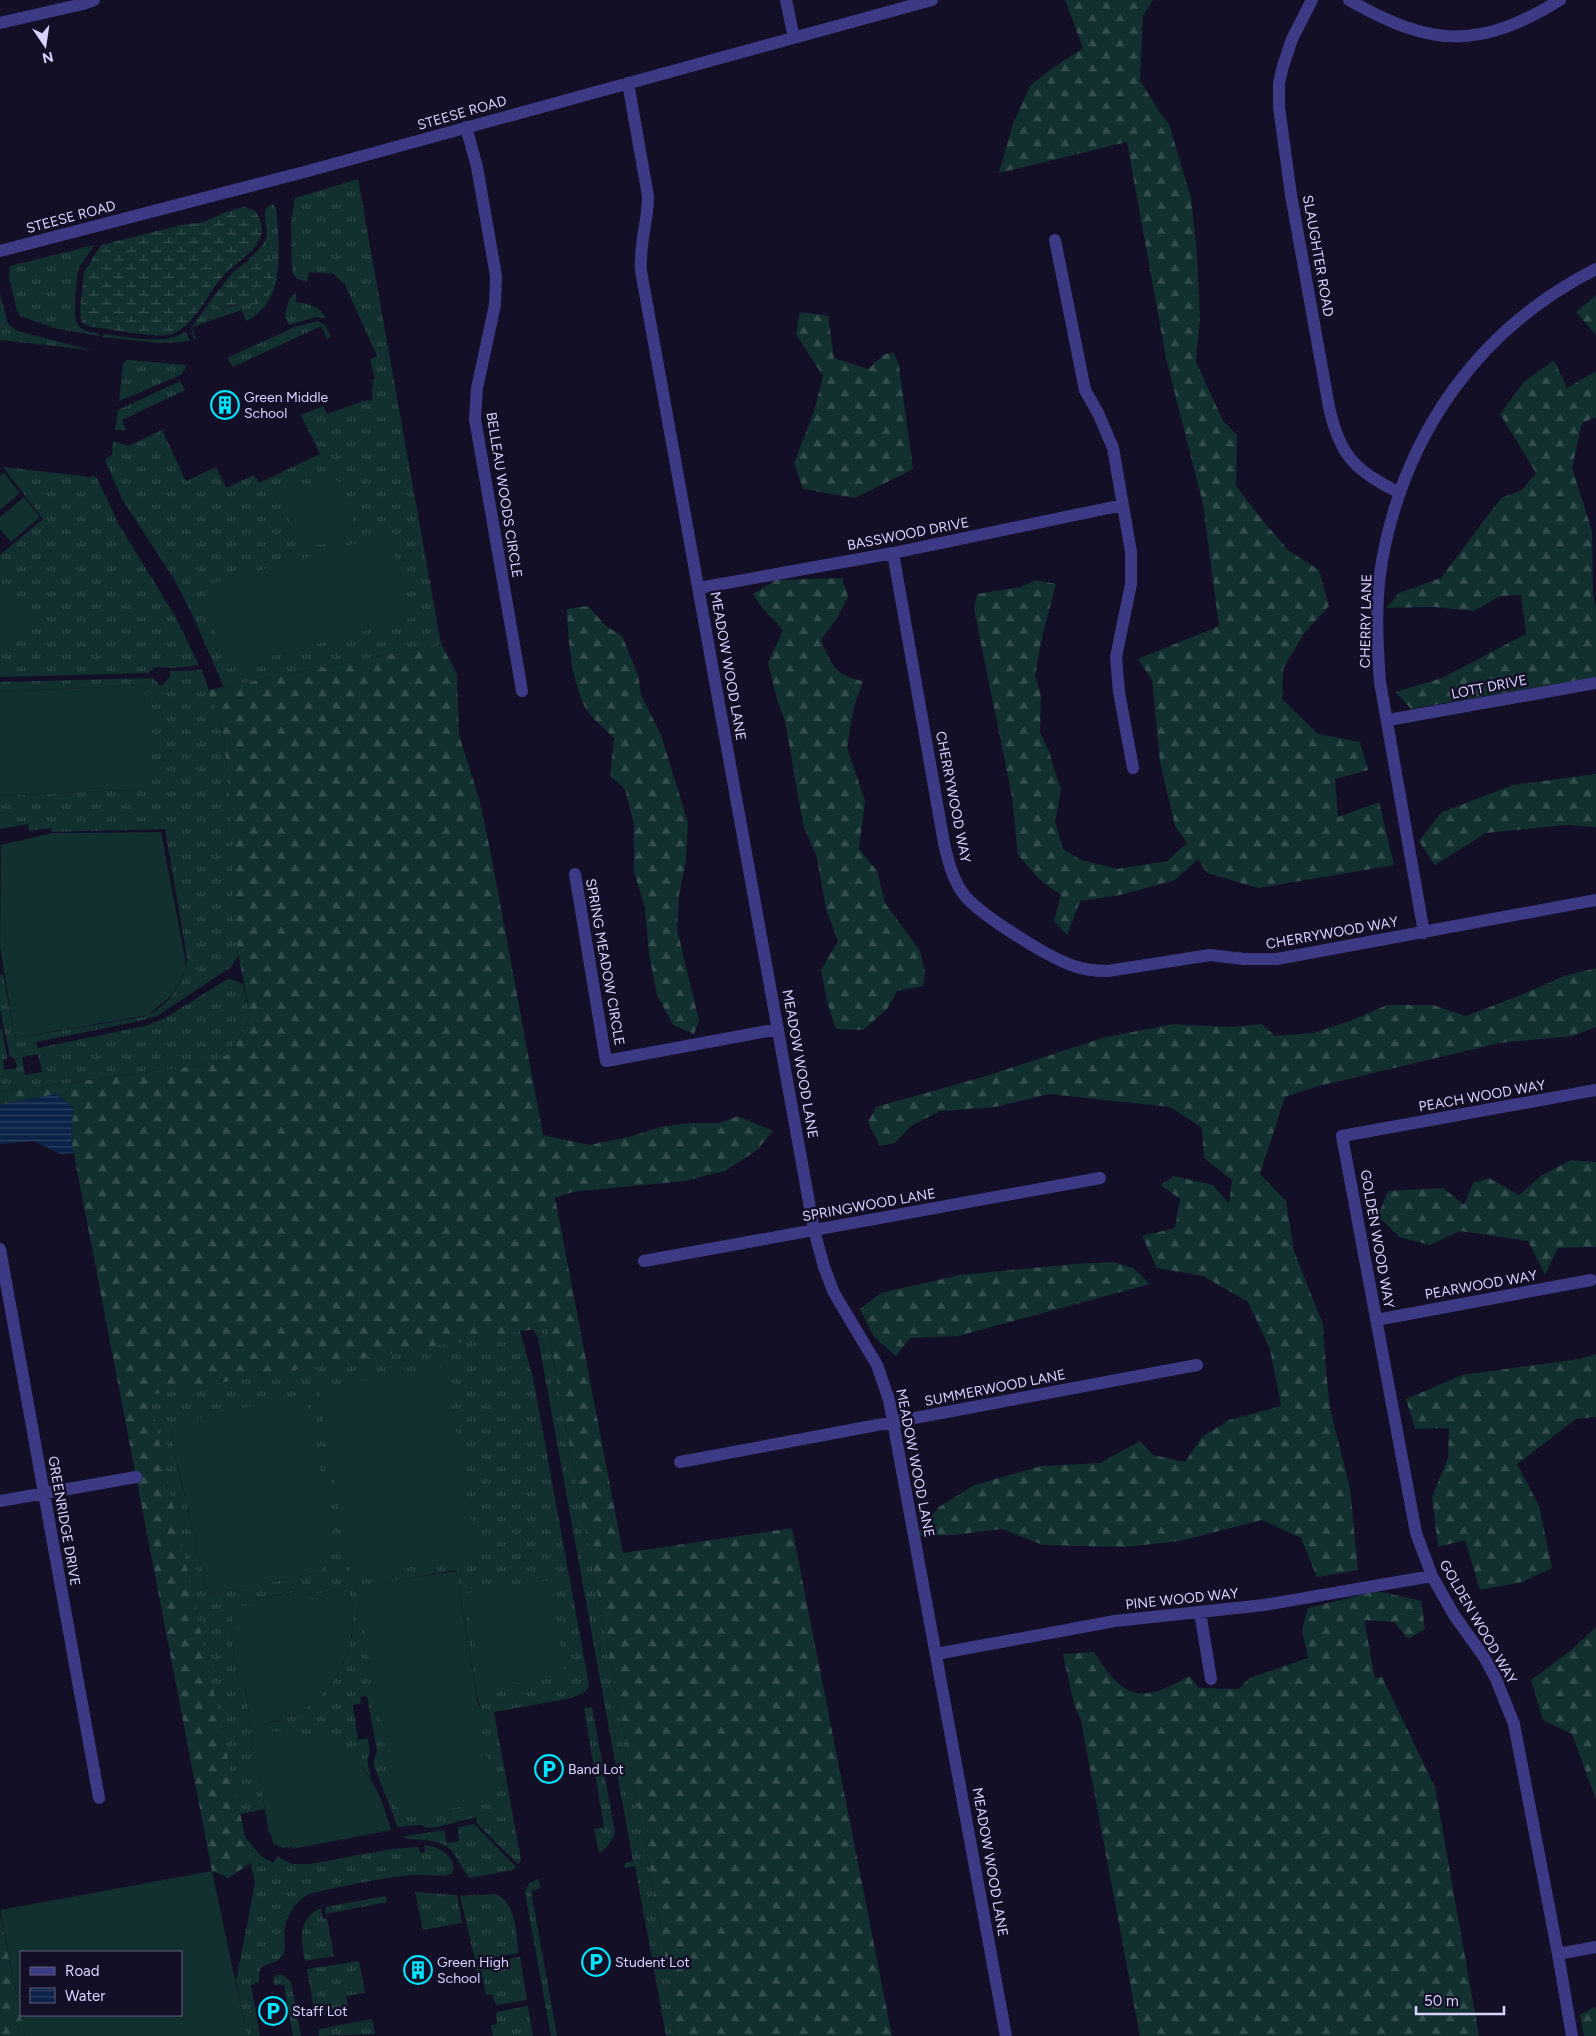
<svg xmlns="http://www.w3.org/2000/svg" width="1596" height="2036" font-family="Figtree,sans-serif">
<defs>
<pattern id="grass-tufts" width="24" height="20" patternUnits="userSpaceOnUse" patternTransform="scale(1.25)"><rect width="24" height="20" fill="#12302f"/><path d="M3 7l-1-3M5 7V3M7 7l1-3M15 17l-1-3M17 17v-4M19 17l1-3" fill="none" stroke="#344d4e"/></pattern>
<pattern id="forest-firs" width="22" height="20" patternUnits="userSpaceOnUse" patternTransform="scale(1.25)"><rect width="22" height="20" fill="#12302f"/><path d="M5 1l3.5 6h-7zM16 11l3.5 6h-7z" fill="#344d4e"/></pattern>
<pattern id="wetland-marsh" width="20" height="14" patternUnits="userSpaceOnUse" patternTransform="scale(1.25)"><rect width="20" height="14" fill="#12302f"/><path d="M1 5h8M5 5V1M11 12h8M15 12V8" fill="none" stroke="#344d4e"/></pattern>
<pattern id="water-rules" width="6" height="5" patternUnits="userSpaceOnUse" patternTransform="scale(1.25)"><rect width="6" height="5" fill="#0c2248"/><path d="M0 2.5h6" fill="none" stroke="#2f4163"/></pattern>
</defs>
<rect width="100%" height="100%" fill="#130f26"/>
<path fill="url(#grass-tufts)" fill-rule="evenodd" d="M 358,179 L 441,644 L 224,687 L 191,612 L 174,579 L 122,499 L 105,460 L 112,454 L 113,441 L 128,446 L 162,430 L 186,481 L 216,467 L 226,488 L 254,475 L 259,483 L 320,454 L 301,415 L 323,406 L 327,414 L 367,400 L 372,401 L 373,380 L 375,378 L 370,360 L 377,356 L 345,285 L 334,274 L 309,272 L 307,281 L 297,279 L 293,274 L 292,270 L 291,222 L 295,198 Z
M 274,204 C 278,212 277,222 278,231 C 280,263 281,305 246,321 L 242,310 L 192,327 L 196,339 L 194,339 L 191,328 L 212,299 L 220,308 L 248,304 L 261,252 L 253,259 L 248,259 C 255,254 263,246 266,238 C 270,225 257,208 274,204 Z
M 94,245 C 90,253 83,260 79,268 C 76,277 72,318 78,325 C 83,332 92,332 99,334 L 99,336 L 54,328 L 20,316 L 17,311 L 9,277 L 10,266 Z
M 296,293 L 296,302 C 310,304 319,306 326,318 L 316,317 L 289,325 L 285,316 L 289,299 Z
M 0,294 L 8,324 L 17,331 L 91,350 L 0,340 Z
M 317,321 L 325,325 L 331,337 L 327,339 L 321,326 L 233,367 L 227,358 L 295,327 Z
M 186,332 L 190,340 L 183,342 L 161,343 L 103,337 L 104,334 C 131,337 161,346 186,332 Z
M 127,360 L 130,360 L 187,365 L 181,375 L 119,401 L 123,364 Z
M 180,381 L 185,390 L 122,420 L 126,430 L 115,430 L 118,410 Z
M 3,467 L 83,476 L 90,478 L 93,475 L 97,478 L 119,525 L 175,616 L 199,665 L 175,668 L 156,667 L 148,673 L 0,677 L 0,555 L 43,519 Z
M 202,670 L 224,736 L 231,814 L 238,956 L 231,967 L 157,1016 L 135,1022 L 36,1042 L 38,1048 L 145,1026 L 165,1018 L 226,980 L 231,979 L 243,984 L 250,1014 L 246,1026 L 227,1055 L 202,1065 L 0,1092 L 0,1029 L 2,1029 L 7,1058 L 4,1060 L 4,1070 L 17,1068 L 15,1059 L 10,1056 L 0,1010 L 0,975 L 3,974 L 15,1038 L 143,1017 C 169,1007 183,985 187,958 L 165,829 L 52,832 L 51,828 L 29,831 L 28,824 L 0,829 L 0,796 L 148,789 L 144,685 L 0,692 L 0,682 L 153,678 L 161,686 L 170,677 L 170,671 ZM 38,1054 L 42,1072 L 25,1075 L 22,1057 Z
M 547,1327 L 660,1924 L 676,2036 L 666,2036 L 635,1866 L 625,1868 L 624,1866 L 625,1863 L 633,1861 L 538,1338 L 533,1329 Z
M 520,1331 L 533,1378 L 589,1685 L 586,1691 L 572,1698 L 494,1712 L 521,1860 L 518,1864 L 477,1824 L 476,1817 L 438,1827 L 428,1828 L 420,1825 L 397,1827 L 393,1814 L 375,1769 L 373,1762 L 377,1751 L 367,1696 L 360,1697 L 361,1703 L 353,1705 L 358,1740 L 368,1738 L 370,1753 C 365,1760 370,1771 371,1779 L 364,1768 L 252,1735 L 254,1746 L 250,1746 L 255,1774 L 259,1773 L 265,1809 L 240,1814 L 148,1395 ZM 177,1423 L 324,1568 L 317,1573 L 208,1595 L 170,1433 ZM 456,1570 L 477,1696 L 480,1706 L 478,1706 L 356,1588 ZM 348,1588 L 353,1613 L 352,1636 L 344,1661 L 332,1683 L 297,1714 L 275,1722 L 251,1725 L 245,1687 L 240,1687 L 230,1632 L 235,1631 L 254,1605 L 253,1599 L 308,1590 L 309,1595 Z
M 592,1707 L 615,1832 C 612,1840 608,1848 599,1853 L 594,1829 L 604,1827 L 584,1708 Z
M 474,1824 L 516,1867 L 513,1870 L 470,1878 C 462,1871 459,1860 452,1851 C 439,1836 418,1843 402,1837 L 444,1830 L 447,1843 L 459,1841 L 458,1827 Z
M 245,1837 L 261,1856 L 273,1863 L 278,1857 L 292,1864 L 310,1864 L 391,1849 L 419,1847 L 420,1853 L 425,1852 L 424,1845 C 438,1846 459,1857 452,1874 C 439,1878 427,1874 414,1875 C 378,1878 344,1886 309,1894 C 298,1900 288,1912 285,1926 C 283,1935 286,1945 284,1954 L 277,1961 L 261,1967 L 259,1975 L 259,1982 L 251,1985 L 260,2036 L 247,2036 L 236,1981 L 255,1883 Z
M 538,1879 L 541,1888 L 531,1891 L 557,2036 L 551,2036 L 525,1892 L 529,1883 Z
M 415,1892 L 457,1895 L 462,1923 L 423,1930 Z
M 495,1894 C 517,1902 515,1932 519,1953 L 475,1960 L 460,1896 Z
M 386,1896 L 387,1902 L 326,1914 L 325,1907 Z
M 321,1908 L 323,1919 L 327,1918 L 334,1956 L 305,1961 C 301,1941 297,1918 321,1908 Z
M 520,1957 L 527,2000 L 496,2005 L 492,1994 L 486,1995 L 482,1975 L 477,1976 L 475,1965 Z
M 359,1961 L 365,1993 L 346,1996 L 348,2006 L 342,2013 L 315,2016 L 307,1969 Z
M 277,1975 L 283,1975 L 291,1982 L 301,2036 L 293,2036 L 284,1985 L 274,1985 L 273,1977 Z
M 528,2006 L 533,2036 L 493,2036 L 491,2025 L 497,2024 L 496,2014 L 497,2012 Z
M 372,2019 L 375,2034 L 319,2036 L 318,2031 L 320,2029 Z"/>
<path fill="url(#forest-firs)" d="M 1065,0 L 1153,0 L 1143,16 L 1140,80 L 1160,113 L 1169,124 L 1191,198 L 1197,253 L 1200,316 L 1196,362 L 1223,421 L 1237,435 L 1236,486 L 1263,521 L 1289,551 L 1319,570 L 1329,606 L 1305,632 L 1283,669 L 1282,699 L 1318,734 L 1360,742 L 1368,770 L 1335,779 L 1338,817 L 1379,802 L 1394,865 L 1258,888 L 1207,873 L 1198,859 L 1175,880 L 1120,895 L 1080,901 L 1067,935 L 1054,921 L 1061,895 L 1040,880 L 1018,855 L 1012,796 L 974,609 L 977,594 L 1021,587 L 1036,580 L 1056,584 L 1043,632 L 1035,675 L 1041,696 L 1040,732 L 1049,752 L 1061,790 L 1055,821 L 1063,849 L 1081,860 L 1117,869 L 1167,861 L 1187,843 L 1175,826 L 1160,762 L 1152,680 L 1138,659 L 1219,626 L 1203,504 L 1166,358 L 1127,142 L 999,173 L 1013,124 L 1030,86 L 1051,69 L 1083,48 Z
M 1596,295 L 1596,335 L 1576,312 Z
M 800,312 L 828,316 L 834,358 L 868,369 L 885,354 L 894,353 L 899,366 L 913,469 L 855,498 L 803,489 L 794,463 L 814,412 L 823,376 L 796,334 Z
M 1554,360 L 1567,388 L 1596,371 L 1596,417 L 1582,423 L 1572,468 L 1592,531 L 1593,595 L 1596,608 L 1596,677 L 1411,709 L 1396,692 L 1442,678 L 1526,634 L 1521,595 L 1500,596 L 1474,611 L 1435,607 L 1386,608 L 1399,593 L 1441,578 L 1501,498 L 1522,490 L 1536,473 L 1500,414 L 1524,382 Z
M 842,578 L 848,597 L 837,618 L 821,640 C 831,664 835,676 863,681 L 854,707 L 847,747 L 865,801 L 859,849 L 877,871 L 885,903 L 920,951 L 925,972 L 923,986 L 897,991 L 887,1009 L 863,1030 L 836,1029 L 827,1002 L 821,970 L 838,941 L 826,909 L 817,858 L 803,824 L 785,721 L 777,699 L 768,663 L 783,630 L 763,609 L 753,594 L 776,580 Z
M 588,606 L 606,626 L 622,636 L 638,675 L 641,695 L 661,735 L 688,823 L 686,860 L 679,895 L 677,929 L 699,1021 L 694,1034 L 673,1025 L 657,995 L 649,954 L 645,908 L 634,872 L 634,824 L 625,789 L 610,776 L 614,738 C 605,729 591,718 585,707 C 571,678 568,640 567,609 Z
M 441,644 L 457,674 L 459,735 L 480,802 L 491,855 L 543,1135 L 589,1145 L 629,1137 L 660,1127 L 690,1123 L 720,1123 L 738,1116 L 773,1131 L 757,1150 L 725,1171 L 684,1181 L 572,1192 L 555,1198 L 623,1553 L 792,1528 L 892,2036 L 676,2036 L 660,1924 L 547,1327 L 149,1395 L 251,1863 L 228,1878 L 212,1871 L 71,1139 L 73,1107 L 56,1094 L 0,1105 L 0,1092 L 202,1065 L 227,1055 L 246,1026 L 250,1014 L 234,933 L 231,814 L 224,736 L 208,690 Z
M 1596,774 L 1596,827 L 1568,825 L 1486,833 L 1435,865 L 1419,841 L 1442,812 L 1513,785 Z
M 1596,968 L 1596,1027 L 1572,1036 L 1499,1043 L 1315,1087 L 1285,1097 L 1260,1174 L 1286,1201 L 1294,1251 L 1323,1325 L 1326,1370 L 1330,1408 L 1350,1488 L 1358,1570 L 1317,1577 L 1301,1538 L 1262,1520 L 1180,1541 L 1125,1547 L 1043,1545 L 1002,1529 L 954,1535 L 915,1536 L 939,1507 L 974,1485 L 1042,1466 L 1100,1463 L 1140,1441 L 1153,1455 L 1185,1462 L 1202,1437 L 1229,1420 L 1281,1406 L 1270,1349 L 1248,1302 L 1203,1276 L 1157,1268 L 1142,1236 L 1175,1228 L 1180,1199 L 1161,1185 L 1174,1176 L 1213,1185 L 1229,1204 L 1232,1180 L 1204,1158 L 1202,1128 L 1170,1107 L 1049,1094 L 995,1107 L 940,1111 L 911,1126 L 895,1143 L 880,1146 L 868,1122 L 876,1107 L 986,1076 L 1102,1038 L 1173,1024 L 1229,1027 L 1262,1024 L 1275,1036 L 1313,1033 L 1350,1021 L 1387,1005 L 1433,1005 L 1466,1016 L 1526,993 L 1564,976 Z
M 1571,1160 L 1596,1162 L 1596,1246 L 1594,1247 L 1558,1248 L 1545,1275 L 1528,1241 L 1460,1231 L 1430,1245 L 1399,1237 L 1378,1216 L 1388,1191 L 1443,1188 L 1464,1205 L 1473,1183 L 1489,1178 L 1519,1195 L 1542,1175 Z
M 1113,1262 L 1133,1268 L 1150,1284 L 958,1336 L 910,1338 L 896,1356 L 874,1337 L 860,1309 L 881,1293 L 960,1275 L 1074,1264 Z
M 1596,1354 L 1596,1417 L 1576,1419 L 1517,1464 L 1539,1506 L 1552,1568 L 1522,1582 L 1480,1590 L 1465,1540 L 1438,1547 L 1432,1497 L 1448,1458 L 1449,1428 L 1415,1429 L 1406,1399 L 1462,1375 L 1580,1359 Z
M 1377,1591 L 1421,1601 L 1425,1629 L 1408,1639 L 1394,1622 L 1364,1620 L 1375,1678 L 1382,1677 L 1435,1787 L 1479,2036 L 1140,2036 L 1081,1721 L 1074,1704 L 1063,1654 L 1094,1652 C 1124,1700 1141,1704 1189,1676 L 1199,1688 L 1239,1689 L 1249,1678 L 1308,1658 L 1302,1630 L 1308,1608 Z
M 1596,1627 L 1596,1800 L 1572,1734 L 1543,1720 L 1531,1680 L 1570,1651 Z
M 0,1914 L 25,2036 L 0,2036 Z
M 1594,2007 L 1596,2008 L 1596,2036 L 1584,2036 L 1580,2015 Z"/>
<path fill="url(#wetland-marsh)" d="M 244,207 L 254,210 C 261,218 264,228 260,238 C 255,252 238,261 228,271 C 209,288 197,325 172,334 C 159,339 109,329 92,327 L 82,323 L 80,311 L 84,272 L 101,245 L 181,225 L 204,222 L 226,212 Z
M 261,251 L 267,251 C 278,263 276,296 259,304 C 253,306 242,304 235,305 C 228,305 223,309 216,306 L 212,299 L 233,272 Z"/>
<path fill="#12302f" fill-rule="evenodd" d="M 4,473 L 20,493 L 0,510 L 0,476 Z
M 332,477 L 341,483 L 355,525 C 352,531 347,534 341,537 C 316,553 292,543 287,513 C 285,504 284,496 290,488 Z
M 24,497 L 40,517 L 11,542 L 0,529 L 0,517 Z
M 389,534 L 412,618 L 226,669 L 203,586 Z
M 0,592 C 7,592 13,596 17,601 C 20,605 25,609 27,614 C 34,629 12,644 3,653 L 0,651 Z
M 144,685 L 149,789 L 0,796 L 0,692 Z
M 161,832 L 185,958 L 185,969 L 179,984 L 171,996 L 148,1015 L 15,1038 L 0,947 L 1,845 L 52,833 Z
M 445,1366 L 478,1556 L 350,1577 L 318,1388 Z
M 306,1394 L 334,1538 C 333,1554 330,1564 317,1573 L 208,1595 L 170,1433 L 177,1423 Z
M 456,1571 L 494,1801 L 398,1818 L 356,1587 Z
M 550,1580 L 566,1676 L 482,1689 L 466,1593 Z
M 348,1588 C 350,1597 353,1606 353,1615 C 354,1653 332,1697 296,1714 C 282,1721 267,1723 251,1726 L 245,1687 L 240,1688 L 230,1632 L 235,1631 L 232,1617 L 238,1607 L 253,1605 L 253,1599 L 308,1590 L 310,1595 Z
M 276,1731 C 346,1736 373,1764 391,1830 L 293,1849 L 292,1847 L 282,1848 L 273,1843 L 271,1834 L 269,1834 L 259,1774 L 254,1774 L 250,1746 L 254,1745 L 252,1735 Z
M 212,1871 L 247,2036 L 25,2036 L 0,1910 ZM 21,1952 L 181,1952 L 181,2015 L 21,2015 Z"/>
<path fill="url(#water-rules)" d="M 56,1094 L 73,1107 L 71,1139 L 74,1153 L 61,1154 L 33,1141 L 0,1144 L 0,1105 Z"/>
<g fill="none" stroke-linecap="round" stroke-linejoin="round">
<path stroke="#3d3a85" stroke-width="12" d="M 786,0 L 794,38
M 1312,0 L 1292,39 L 1283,66 L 1279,83 L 1279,107 L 1291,195 L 1329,407 C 1340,457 1355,470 1400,493
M 1349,0 C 1431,47 1479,50 1560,0
M 0,23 L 83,4 L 94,0
M 628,83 L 648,196 C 648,222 639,244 641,271 L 814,1230 L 824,1267 L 834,1293 L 877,1365 L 889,1400 L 1006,2036
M 466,127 L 477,167 L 496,276 L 495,305 L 477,388 L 475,419 L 522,691
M 1055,240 L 1085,390 L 1098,413 L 1113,448 L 1131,552 L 1131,584 L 1116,657 L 1119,692 L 1133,768
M 0,251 L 308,171 L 932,0
M 893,553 L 944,843 C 948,861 953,881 965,896 C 982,916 1049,958 1074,966 C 1085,970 1096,971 1108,971 L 1210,955 L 1244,959 L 1277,959 L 1596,900
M 699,588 L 893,553 L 1123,505
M 1388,720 L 1596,683
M 575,874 L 606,1061 L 778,1029
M 1424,933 L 1380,682 C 1377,642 1375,601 1382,561 C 1405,433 1479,328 1596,269
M 0,1249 L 99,1798
M 644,1261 L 1100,1178
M 1376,1320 L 1591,1280
M 680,1462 L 1197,1365
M 0,1501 L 136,1477
M 1200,1612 L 1211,1679
M 936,1654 L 1115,1621 L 1264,1605 L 1432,1576
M 1558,1954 L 1596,1947
M 1572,2036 L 1558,1954 L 1514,1724 L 1496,1679 L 1484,1657 L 1454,1615 L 1432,1576 L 1416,1533 L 1342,1136 L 1596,1090"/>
</g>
<defs>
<symbol id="building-ring" viewBox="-11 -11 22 22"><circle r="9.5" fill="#130f26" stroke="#00e5ff" stroke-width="1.5"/><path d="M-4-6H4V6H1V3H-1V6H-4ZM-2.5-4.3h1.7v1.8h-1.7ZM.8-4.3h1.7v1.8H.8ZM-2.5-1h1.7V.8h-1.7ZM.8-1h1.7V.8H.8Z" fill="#00e5ff"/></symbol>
<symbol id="parking-ring" viewBox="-11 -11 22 22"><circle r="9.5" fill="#130f26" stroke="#00e5ff" stroke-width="1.5"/><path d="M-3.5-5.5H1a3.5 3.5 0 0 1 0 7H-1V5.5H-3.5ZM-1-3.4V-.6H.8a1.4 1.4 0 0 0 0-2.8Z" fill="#00e5ff"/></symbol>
</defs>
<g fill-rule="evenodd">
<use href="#building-ring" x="209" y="389" width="32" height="32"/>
<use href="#parking-ring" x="533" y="1753" width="32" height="32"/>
<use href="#parking-ring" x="580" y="1946" width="32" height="32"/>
<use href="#building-ring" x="402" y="1954" width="32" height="32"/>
<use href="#parking-ring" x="257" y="1995" width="32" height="32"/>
</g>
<g text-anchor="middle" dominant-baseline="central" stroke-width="5" stroke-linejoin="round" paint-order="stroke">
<g font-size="14" fill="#d9d4ff" stroke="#130f26">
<text transform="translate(462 113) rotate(-16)">STEESE ROAD</text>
<text transform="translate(71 217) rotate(-15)">STEESE ROAD</text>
<text transform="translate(1318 256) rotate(80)">SLAUGHTER ROAD</text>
<text transform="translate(504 495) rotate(81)">BELLEAU WOODS CIRCLE</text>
<text transform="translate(908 534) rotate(-11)">BASSWOOD DRIVE</text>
<text transform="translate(1366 621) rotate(-89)">CHERRY LANE</text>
<text transform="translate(728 666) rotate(80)">MEADOW WOOD LANE</text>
<text transform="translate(1489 687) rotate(-11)">LOTT DRIVE</text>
<text transform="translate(953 797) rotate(79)">CHERRYWOOD WAY</text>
<text transform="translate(1332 933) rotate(-10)">CHERRYWOOD WAY</text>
<text transform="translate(605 962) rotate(80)">SPRING MEADOW CIRCLE</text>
<text transform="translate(800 1064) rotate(80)">MEADOW WOOD LANE</text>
<text transform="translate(1482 1096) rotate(-10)">PEACH WOOD WAY</text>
<text transform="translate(869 1205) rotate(-10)">SPRINGWOOD LANE</text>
<text transform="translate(1377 1239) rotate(80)">GOLDEN WOOD WAY</text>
<text transform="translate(1481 1285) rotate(-10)">PEARWOOD WAY</text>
<text transform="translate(995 1388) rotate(-11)">SUMMERWOOD LANE</text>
<text transform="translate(915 1463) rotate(79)">MEADOW WOOD LANE</text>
<text transform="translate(64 1521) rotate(80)">GREENRIDGE DRIVE</text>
<text transform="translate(1182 1599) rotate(-6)">PINE WOOD WAY</text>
<text transform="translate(1478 1622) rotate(60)">GOLDEN WOOD WAY</text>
<text transform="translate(990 1862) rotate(80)">MEADOW WOOD LANE</text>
</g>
<g font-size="14" fill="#d9d4ff" stroke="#130f26" text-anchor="start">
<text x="244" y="397">Green Middle<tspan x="244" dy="16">School</tspan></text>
<text x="568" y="1769">Band Lot</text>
<text x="437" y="1962">Green High<tspan x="437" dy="16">School</tspan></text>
<text x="615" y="1962">Student Lot</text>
<text x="292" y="2011">Staff Lot</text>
</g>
</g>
<rect x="20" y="1951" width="162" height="65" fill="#130f26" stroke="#625e7d"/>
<rect x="30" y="1967" width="25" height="8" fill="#3d3a85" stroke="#625e7d"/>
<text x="65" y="1976" font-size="15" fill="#d9d4ff">Road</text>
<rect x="30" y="1988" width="25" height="15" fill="url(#water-rules)" stroke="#625e7d"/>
<text x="65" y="2001" font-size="15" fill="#d9d4ff">Water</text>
<g transform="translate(45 45) rotate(167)" stroke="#130f26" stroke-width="4" paint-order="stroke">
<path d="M0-4L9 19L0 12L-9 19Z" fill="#d9d4ff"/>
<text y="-8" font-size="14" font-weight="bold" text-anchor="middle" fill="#d9d4ff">N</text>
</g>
<path d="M1416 2006v8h88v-8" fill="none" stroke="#d9d4ff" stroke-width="2.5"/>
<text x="1424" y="2006" font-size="15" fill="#d9d4ff" stroke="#130f26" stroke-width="4" paint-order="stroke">50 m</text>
</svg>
